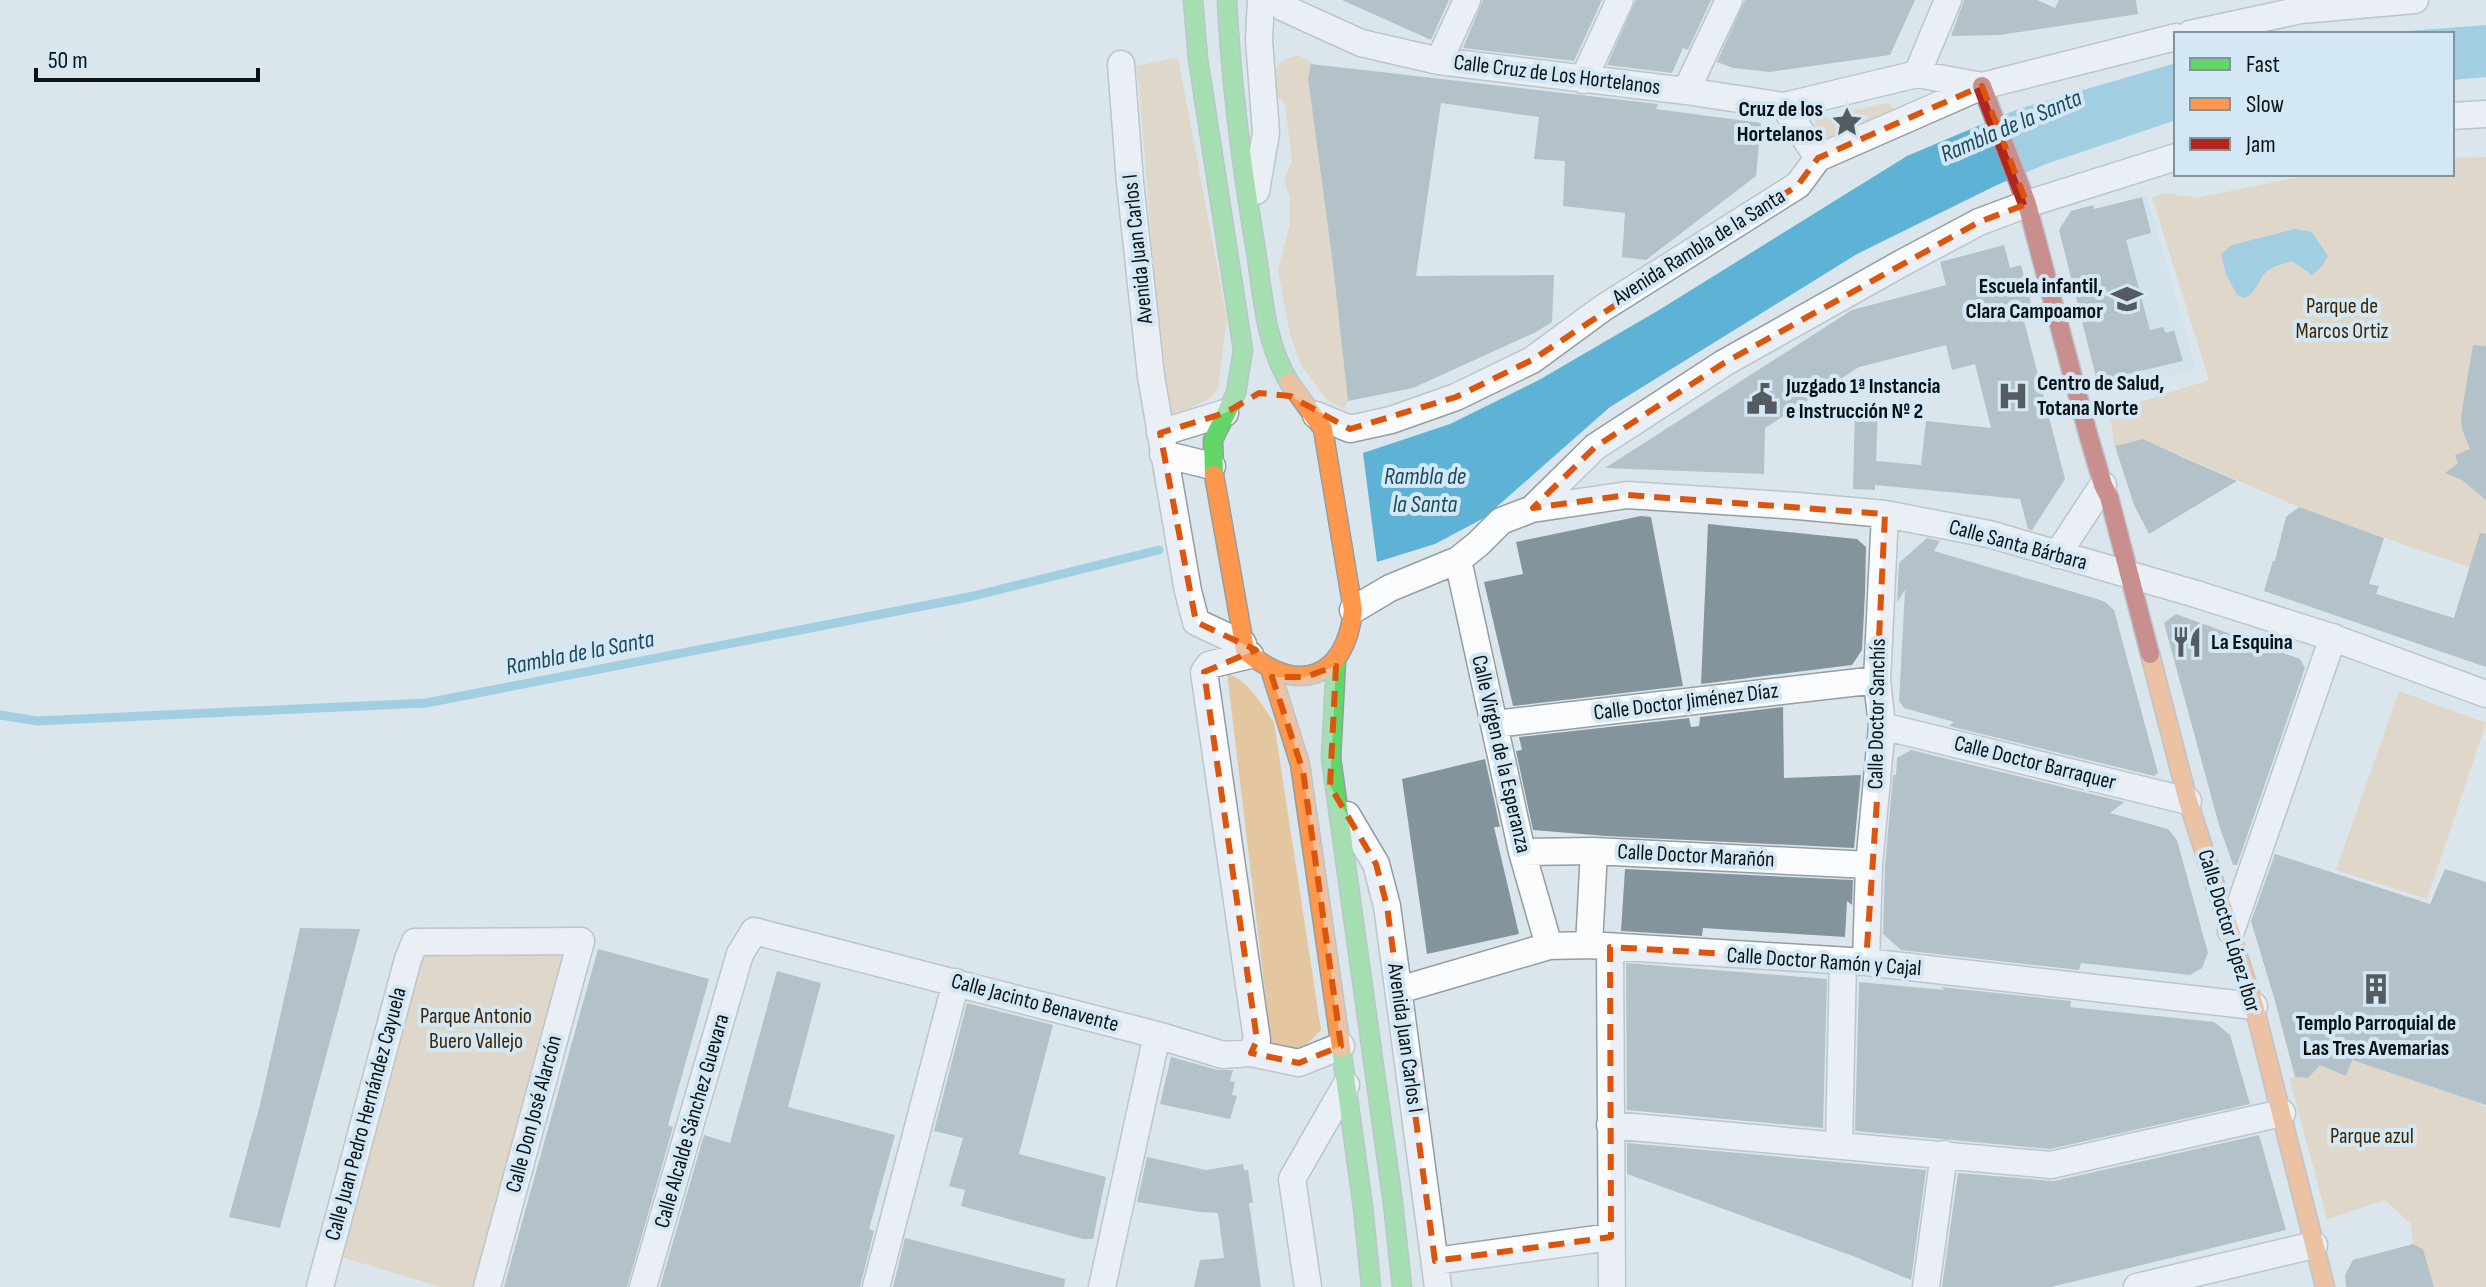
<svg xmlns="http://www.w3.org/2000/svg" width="2486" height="1287" font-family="'Sofia Sans Condensed',sans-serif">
<rect width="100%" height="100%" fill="#dbe6ec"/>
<path fill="#cbe0ec" d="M 2147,196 L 2196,369 L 2101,395 L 2059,230 L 2063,223 L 2071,221 L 2070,211 L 2093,205 L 2095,209 Z"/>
<path fill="#e4c7a0" d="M 1298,55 L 1314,64 L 1309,71 L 1308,78 L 1338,304 L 1348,401 L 1344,409 L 1328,401 L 1300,363 L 1290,334 L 1278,270 L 1290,224 L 1290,198 L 1284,180 L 1292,161 L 1285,105 L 1283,101 L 1273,95 C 1273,69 1272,63 1298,55 Z
M 1178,57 L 1227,319 L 1218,388 L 1209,399 L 1166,420 L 1139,86 L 1136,66 Z
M 1888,103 L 1895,110 L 1822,144 L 1816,140 L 1815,119 Z
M 2486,157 L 2486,573 L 2305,510 L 2143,439 L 2114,447 L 2112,428 L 2108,412 L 2209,380 L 2152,197 L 2166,193 L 2196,198 L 2315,174 L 2452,174 L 2452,158 Z
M 1227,673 C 1248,680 1262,705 1274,722 L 1321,1030 C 1303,1050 1297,1050 1272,1050 Z
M 2399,691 L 2486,723 L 2427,899 L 2336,870 Z
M 422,946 L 573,947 L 481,1287 L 441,1287 L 341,1257 Z
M 2352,1060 L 2475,1101 L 2486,1107 L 2486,1287 L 2434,1287 L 2423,1250 L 2413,1244 L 2411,1224 L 2385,1200 L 2327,1219 L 2289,1077 L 2308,1078 L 2320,1065 L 2346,1075 Z"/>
<path fill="#5eb2d5" d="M 2486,25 L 2486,77 L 2452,80 L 2452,34 L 2368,34 Z
M 2176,63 L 2176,120 L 2046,164 L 1999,184 L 1857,254 L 1610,407 L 1484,518 L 1435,544 L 1377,562 L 1363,453 L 1450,424 L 1539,380 L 1659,310 L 1907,156 L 2018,109 Z
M 2295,229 L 2312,232 L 2328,256 L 2323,265 L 2312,275 L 2292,261 C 2283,264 2273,266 2266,272 C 2256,282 2259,290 2245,298 L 2237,295 L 2226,274 L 2221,254 L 2232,245 Z"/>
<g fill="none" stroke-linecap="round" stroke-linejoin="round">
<path stroke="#5eb2d5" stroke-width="9" d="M 0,715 L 37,721 L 426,703 L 969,597 L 1159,550"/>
</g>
<path fill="#84949c" d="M 1342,0 L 1449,0 L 1431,40 Z
M 1483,0 L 1602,0 L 1574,61 L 1463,48 Z
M 1636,0 L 1711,0 L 1688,50 L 1683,48 L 1672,73 L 1607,65 Z
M 1745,0 L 1915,0 L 1890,55 L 1770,72 L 1733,68 L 1717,62 Z
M 1964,0 L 2037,0 L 2055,8 L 2059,0 L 2136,0 L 2138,14 L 2000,35 L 1951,36 Z
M 1311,64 L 1658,104 L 1656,109 L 1761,123 L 1756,176 L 1646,260 L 1622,257 L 1625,213 L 1563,206 L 1565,161 L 1534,159 L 1539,117 L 1441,103 L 1416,276 L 1554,275 L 1552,322 L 1536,332 L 1413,388 L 1348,401 L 1333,265 L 1308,78 Z
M 2142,197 L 2151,233 L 2126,240 L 2150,330 L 2163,327 L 2166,333 L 2174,330 L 2183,361 L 2097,381 L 2059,230 L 2071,211 L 2093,205 L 2094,209 Z
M 2004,245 L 2010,268 L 2021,265 L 2034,314 L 2023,317 L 2065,479 L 2032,530 L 2028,529 L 2020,499 L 1875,485 L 1875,490 L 1853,489 L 1855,406 L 1878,408 L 1876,461 L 1921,465 L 1926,421 L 1991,428 L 1975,364 L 1952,370 L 1946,345 L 1859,367 L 1765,428 L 1764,474 L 1605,468 L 1852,310 L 1946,285 L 1940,262 Z
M 2473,345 L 2486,346 L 2486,500 L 2462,480 L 2445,473 L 2458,463 L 2455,455 L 2470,449 L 2462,429 L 2461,416 Z
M 2143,439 L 2182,457 L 2237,481 L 2149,534 L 2134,505 L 2115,446 Z
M 2299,507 L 2384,538 L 2369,584 L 2379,586 L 2376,594 L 2454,618 L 2480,533 L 2486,534 L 2486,667 L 2264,591 L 2273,561 L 2275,561 L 2286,517 Z
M 1641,516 L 1651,517 L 1683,686 L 1513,706 L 1484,582 L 1523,574 L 1516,542 Z
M 1708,524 L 1857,539 L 1866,547 L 1865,593 L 1862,650 L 1852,665 L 1701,684 Z
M 1927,538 L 1940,541 L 1934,551 L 2097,599 L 2105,602 L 2114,610 L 2158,773 L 2154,776 L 1949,726 L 1954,722 L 1904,708 L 1899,701 L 1905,590 L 1897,602 L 1899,563 Z
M 2176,614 L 2300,659 L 2305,668 L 2237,865 L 2233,865 L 2219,825 L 2164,623 Z
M 1783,707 L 1784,778 L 1861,775 L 1854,848 L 1606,836 L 1533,830 L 1516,751 L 1522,750 L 1519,737 L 1689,718 L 1691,727 L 1699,726 L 1700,717 Z
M 1911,750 L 2124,802 L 2110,813 L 2168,829 L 2177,840 L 2208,953 L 2202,968 L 2190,975 L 2081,963 L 2079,970 L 1901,950 L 1883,934 L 1885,866 L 1893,775 L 1896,775 L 1897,758 Z
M 1485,759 L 1500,827 L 1494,827 L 1519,934 L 1427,954 L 1402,779 Z
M 2275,854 L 2430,904 L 2445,869 L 2486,882 L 2486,1105 L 2352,1060 L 2346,1076 L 2320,1065 L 2308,1078 L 2295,1077 L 2275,1001 L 2251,921 Z
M 1625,869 L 1853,880 L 1852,905 L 1847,901 L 1845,937 L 1703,928 L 1702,936 L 1621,931 Z
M 300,928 L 360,929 L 280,1228 L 229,1217 L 260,1105 Z
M 598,949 L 709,979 L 668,1125 L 673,1127 L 627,1287 L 504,1287 Z
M 1626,963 L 1827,979 L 1823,1128 L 1627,1110 Z
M 777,971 L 821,983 L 788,1107 L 895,1135 L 869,1229 L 874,1231 L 860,1287 L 660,1287 L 704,1135 L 730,1143 Z
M 1859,982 L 1945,990 L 1941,987 L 2071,1001 L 2070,1007 L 2214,1022 L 2230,1035 L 2250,1104 L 2050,1149 L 1855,1131 Z
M 967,1003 L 1053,1025 L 1019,1154 L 1106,1177 L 1093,1239 L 1083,1239 L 961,1206 L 965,1190 L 949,1186 L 963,1138 L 934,1131 Z
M 1171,1057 L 1218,1070 L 1233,1070 L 1230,1081 L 1235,1082 L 1232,1095 L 1237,1096 L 1230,1119 L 1160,1104 Z
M 2259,1135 L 2286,1230 L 2051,1287 L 1942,1287 L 1958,1173 L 2054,1181 Z
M 1627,1143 L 1926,1170 L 1911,1280 L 1853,1256 L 1627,1174 Z
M 1147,1157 L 1206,1170 L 1243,1164 L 1244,1170 L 1248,1170 L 1253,1203 L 1249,1203 L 1261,1287 L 1194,1287 L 1200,1260 L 1224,1258 L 1218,1213 L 1200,1212 L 1137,1202 Z
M 905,1238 L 1065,1279 L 1064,1287 L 893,1287 Z
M 2413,1244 L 2423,1249 L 2434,1287 L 2346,1287 L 2345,1275 L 2353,1260 Z"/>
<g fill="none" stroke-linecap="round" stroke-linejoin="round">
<defs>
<path id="street" d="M 1282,0 L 1284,8 L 1361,43 L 1439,61 L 1686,91 L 1784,106 L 1818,158
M 2190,34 L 2301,10 L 2415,0
M 1439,61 L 1467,0
M 1121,64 L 1130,182 L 1151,376 L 1188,591 L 1196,622 L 1243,644
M 1917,74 L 1948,0
M 1583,80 L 1620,0
M 1686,91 L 1729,0
M 1784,106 L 1917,74 L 1982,86
M 2452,116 L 2486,114
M 1256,191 L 1266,133 L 1259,40 L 1261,0
M 1316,415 L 1350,429 L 1391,420 L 1456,397 L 1532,360 L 1603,308 L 1798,185 L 1818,158 L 1982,86 L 2176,37
M 1160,433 L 1225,413
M 1163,454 L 1212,466
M 1532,509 L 1627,495 L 1798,506 L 1885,514 L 1989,534 L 2196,594 L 2328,636 L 2486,694
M 2057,555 L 2103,485
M 1458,560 L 1522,852 L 1549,946
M 1353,610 L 1390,588 L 1458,560 L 1478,544 L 1501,521 L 1532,509 L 1595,447 L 1724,363 L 1902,263 L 1979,222 L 2027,204 L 2176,157
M 1250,655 L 1209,665 L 1204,672 L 1257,1040 L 1251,1053
M 1495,724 L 1877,680
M 1882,726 L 2188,801
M 1347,815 L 1376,864 L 1387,906 L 1438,1287
M 1522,852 L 1594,851 L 1869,865
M 2231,931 L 2333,637
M 1589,945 L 1594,851
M 1610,947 L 1612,1287
M 1866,962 L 1869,865 L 1882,726 L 1877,680 L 1885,514
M 1399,990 L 1549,946 L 1589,945 L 1866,962 L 2254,1006
M 1610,1125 L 2051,1165 L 2282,1113
M 1839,1145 L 1843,961
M 1435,1261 L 1611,1237
M 320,1287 L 408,959 L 415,942 L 581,941 L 487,1287
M 643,1287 L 740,954 L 754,931 L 1157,1035 L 1223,1055 L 1251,1053 L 1299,1063 L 1341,1046
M 876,1287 L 956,982
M 1102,1287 L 1157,1035
M 1308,1287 L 1292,1179 L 1346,1085
M 1926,1287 L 1944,1154
M 2137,1287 L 2314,1245"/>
<path id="fast" d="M 1193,0 L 1198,59 L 1243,350 L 1236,393 L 1213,440 L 1214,475
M 1227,0 C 1231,85 1242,168 1256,251 C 1263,296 1265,342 1289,382
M 1336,661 L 1331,758 L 1393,1203 L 1402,1287
M 1341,1048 L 1363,1207 L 1371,1287"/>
<path id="slow" d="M 1214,475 L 1245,650 C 1296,696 1346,680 1353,610 L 1323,429 L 1289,382
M 2150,654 L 2188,801 L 2254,1006 L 2325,1287
M 1271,672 L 1300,764 L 1341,1048"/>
<path id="jam" d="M 1982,86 L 2027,204 L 2088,434 L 2103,485 L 2109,497 L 2150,654"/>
</defs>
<use href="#street" stroke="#949da2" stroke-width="29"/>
<use href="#fast" stroke="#949da2" stroke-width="21"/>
<use href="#slow" stroke="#949da2" stroke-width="21"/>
<use href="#jam" stroke="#949da2" stroke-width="21"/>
<use href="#street" stroke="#fafbfc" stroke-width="26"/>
<use href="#fast" stroke="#63d668" stroke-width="18"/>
<use href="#slow" stroke="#ff974d" stroke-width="18"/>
<use href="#jam" stroke="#b3261e" stroke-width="18"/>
</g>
<path d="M0 0H2486V1287H0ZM 1982,86 L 2027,204 L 1979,222 L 1724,363 L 1595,447 L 1533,508 L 1627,495 L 1885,514 L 1877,680 L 1882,726 L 1866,962 L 1610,947 L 1611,1237 L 1435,1261 L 1387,906 L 1376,864 L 1330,786 L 1336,666 L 1305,677 L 1272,677 L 1303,771 L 1341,1046 L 1299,1063 L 1251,1053 L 1257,1040 L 1204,672 L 1256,650 L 1196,622 L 1160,433 L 1225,413 L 1259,393 L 1290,396 L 1350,429 L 1456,397 L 1532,360 L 1798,185 L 1818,158 Z" fill="#dbe6ec" fill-opacity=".55" fill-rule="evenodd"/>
<path fill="none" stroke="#dd550c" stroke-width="6" stroke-dasharray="16 10" stroke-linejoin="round" d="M 1982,86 L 2027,204 L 1979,222 L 1724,363 L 1595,447 L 1533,508 L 1627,495 L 1885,514 L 1877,680 L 1882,726 L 1866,962 L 1610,947 L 1611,1237 L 1435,1261 L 1387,906 L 1376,864 L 1330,786 L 1336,666 L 1305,677 L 1272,677 L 1303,771 L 1341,1046 L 1299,1063 L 1251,1053 L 1257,1040 L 1204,672 L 1256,650 L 1196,622 L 1160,433 L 1225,413 L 1259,393 L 1290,396 L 1350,429 L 1456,397 L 1532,360 L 1798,185 L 1818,158 Z"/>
<defs>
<symbol id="sight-bare" viewBox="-9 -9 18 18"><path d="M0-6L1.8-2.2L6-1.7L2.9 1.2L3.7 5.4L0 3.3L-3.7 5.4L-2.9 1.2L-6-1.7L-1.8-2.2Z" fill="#545c61" stroke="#d3e8f4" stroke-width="2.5" paint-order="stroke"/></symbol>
<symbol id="school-bare" viewBox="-9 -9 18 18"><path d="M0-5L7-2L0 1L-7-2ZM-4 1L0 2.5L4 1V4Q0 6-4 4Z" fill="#545c61" stroke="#d3e8f4" stroke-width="2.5" paint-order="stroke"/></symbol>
<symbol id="hospital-bare" viewBox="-9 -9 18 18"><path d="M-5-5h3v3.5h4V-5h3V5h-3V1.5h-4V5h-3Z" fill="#545c61" stroke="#d3e8f4" stroke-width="2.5" paint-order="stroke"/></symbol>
<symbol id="civic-bare" viewBox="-9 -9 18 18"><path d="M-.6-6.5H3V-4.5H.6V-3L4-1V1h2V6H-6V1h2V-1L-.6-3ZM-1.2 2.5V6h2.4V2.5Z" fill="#545c61" stroke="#d3e8f4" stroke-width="2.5" paint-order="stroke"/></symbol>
<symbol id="restaurant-bare" viewBox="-9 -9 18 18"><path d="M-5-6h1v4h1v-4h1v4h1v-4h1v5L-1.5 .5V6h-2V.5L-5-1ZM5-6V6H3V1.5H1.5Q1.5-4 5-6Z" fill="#545c61" stroke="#d3e8f4" stroke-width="2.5" paint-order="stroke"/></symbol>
<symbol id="building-bare" viewBox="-9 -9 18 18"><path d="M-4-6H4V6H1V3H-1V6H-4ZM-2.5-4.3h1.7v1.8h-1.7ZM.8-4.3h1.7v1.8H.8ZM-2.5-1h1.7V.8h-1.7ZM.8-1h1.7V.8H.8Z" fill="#545c61" stroke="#d3e8f4" stroke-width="2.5" paint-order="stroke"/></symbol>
</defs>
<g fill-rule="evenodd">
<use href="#sight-bare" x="1825" y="100" width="44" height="44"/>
<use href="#school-bare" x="2105" y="277" width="44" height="44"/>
<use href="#hospital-bare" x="1991" y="374" width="44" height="44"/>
<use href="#civic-bare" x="1740" y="377" width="44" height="44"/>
<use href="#restaurant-bare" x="2165" y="620" width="44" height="44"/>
<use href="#building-bare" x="2354" y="967" width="44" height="44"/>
</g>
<g text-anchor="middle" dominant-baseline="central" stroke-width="8" stroke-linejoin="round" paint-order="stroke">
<g font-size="22" fill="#0b1216" stroke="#d3e8f4">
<text transform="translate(1557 75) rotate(7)">Calle Cruz de Los Hortelanos</text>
<text transform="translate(1699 247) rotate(-32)">Avenida Rambla de la Santa</text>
<text transform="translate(1138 249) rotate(-96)">Avenida Juan Carlos I</text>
<text transform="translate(2018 545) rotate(15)">Calle Santa Bárbara</text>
<text transform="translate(1686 702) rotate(-7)">Calle Doctor Jiménez Díaz</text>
<text transform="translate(1877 714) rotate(-89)">Calle Doctor Sanchís</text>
<text transform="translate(1501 754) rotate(77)">Calle Virgen de la Esperanza</text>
<text transform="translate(2035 763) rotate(14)">Calle Doctor Barraquer</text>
<text transform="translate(1696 856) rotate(3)">Calle Doctor Marañón</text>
<text transform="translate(2229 931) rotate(73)">Calle Doctor López Ibor</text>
<text transform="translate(1824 962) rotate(4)">Calle Doctor Ramón y Cajal</text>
<text transform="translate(1035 1003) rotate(15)">Calle Jacinto Benavente</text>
<text transform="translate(1405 1038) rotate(82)">Avenida Juan Carlos I</text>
<text transform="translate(366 1114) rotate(-75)">Calle Juan Pedro Hernández Cayuela</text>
<text transform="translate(534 1114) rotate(-75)">Calle Don José Alarcón</text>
<text transform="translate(692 1121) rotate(-74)">Calle Alcalde Sánchez Guevara</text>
</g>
<g font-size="22" font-weight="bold" fill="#0b1216" stroke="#d3e8f4" text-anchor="start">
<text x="1823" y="109" text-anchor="end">Cruz de los<tspan x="1823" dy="25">Hortelanos</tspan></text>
<text x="2103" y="286" text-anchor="end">Escuela infantil,<tspan x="2103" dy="25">Clara Campoamor</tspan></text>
<text x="2037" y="383">Centro de Salud,<tspan x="2037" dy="25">Totana Norte</tspan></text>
<text x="1786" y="386">Juzgado 1ª Instancia<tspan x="1786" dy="25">e Instrucción Nº 2</tspan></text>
<text x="2211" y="642">La Esquina</text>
<text x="2376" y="1023" text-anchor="middle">Templo Parroquial de<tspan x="2376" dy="25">Las Tres Avemarias</tspan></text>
</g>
<g font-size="22" fill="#3e2602" stroke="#d3e8f4">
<text x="2342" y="306">Parque de<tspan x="2342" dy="25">Marcos Ortiz</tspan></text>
<text x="476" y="1016">Parque Antonio<tspan x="476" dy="25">Buero Vallejo</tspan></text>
<text x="2372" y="1136">Parque azul</text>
</g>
<g font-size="24" font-style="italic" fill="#1c495e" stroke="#d3e8f4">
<text transform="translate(2011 126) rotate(-23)">Rambla de la Santa</text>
<text x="1425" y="476">Rambla de<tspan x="1425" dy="28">la Santa</tspan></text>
<text transform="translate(580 653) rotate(-11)">Rambla de la Santa</text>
</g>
</g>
<rect x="2174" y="32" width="280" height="144" fill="#d3e8f4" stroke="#83929b" stroke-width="2"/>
<rect x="2190" y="58" width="40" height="12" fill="#63d668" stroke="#83929b" stroke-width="2"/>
<text x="2246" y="72" font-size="24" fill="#0b1216">Fast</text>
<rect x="2190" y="98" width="40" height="12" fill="#ff974d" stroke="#83929b" stroke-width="2"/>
<text x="2246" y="112" font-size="24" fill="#0b1216">Slow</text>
<rect x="2190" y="138" width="40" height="12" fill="#b3261e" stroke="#83929b" stroke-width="2"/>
<text x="2246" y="152" font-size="24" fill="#0b1216">Jam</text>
<path d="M36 68v12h222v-12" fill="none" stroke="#0b1216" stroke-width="4"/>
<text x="48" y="68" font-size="24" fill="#0b1216" stroke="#d3e8f4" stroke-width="6" paint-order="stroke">50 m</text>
</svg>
